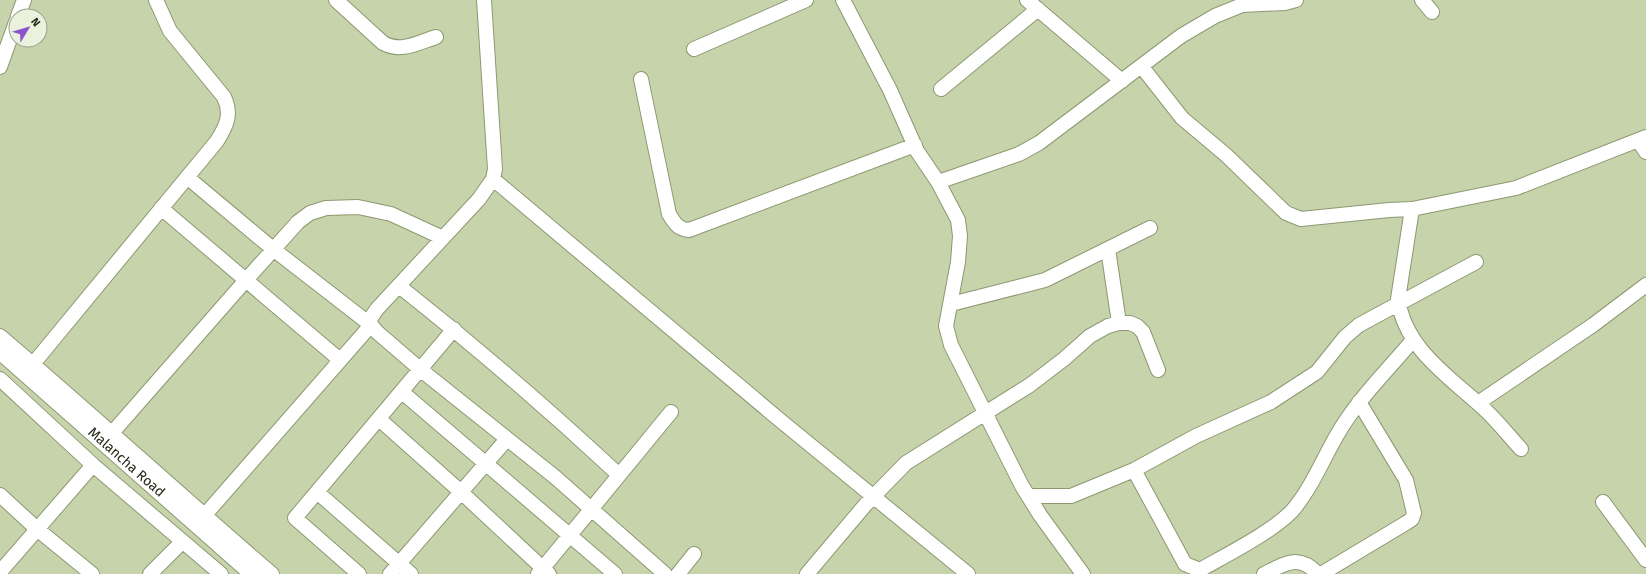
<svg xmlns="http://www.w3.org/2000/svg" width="1646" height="574" font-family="'Fira Sans',sans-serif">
<rect width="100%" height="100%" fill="#c7d3aa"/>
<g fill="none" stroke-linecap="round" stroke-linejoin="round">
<defs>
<path id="minor" d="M 336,0 L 383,43 C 401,53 417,43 436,37
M 484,0 L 495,169 L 493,179 L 479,199 L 377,309 L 370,319 L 371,325 L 377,332 L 421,370 L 555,477 L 665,574
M 843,0 L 890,90 L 917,151 L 938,182 L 958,220 L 960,236 L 958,262 L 946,326 L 951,345 L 1022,486 L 1040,515 L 1083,574
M 1027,0 L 1122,81
M 1422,0 L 1432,12
M 18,16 L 24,0
M 694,49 L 806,0
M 0,67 L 16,22
M 1142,67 L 1182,118 L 1226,155 L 1286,213 L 1301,219 L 1389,210 L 1412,209 L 1516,188 L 1646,137
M 641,79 L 669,214 C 675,224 678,229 689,230 L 915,145
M 941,89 L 1038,9
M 1638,140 L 1646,152
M 187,177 L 273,249 L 371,325 L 204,516
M 493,179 L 781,421 L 968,574
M 938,182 L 1019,154 L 1039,143 L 1181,36 L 1215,16 L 1242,5 L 1285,3 L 1296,0
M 161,208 L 340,360
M 1412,209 L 1398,299 C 1405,348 1447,375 1481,406 C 1496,419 1508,435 1521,449
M 1108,249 L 1119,323
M 399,286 C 475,346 548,409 619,475
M 951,304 L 1045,280 L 1150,228
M 0,336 C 92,414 181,496 272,574
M 33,364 L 217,141 C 227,125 232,114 224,97 L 170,31 L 156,0
M 0,379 L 93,465 L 221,574
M 402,392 L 615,574
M 1478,403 L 1593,325 L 1646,285
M 379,419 L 461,492 L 549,574
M 112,433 L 246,280 L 298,222 L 310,213 L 326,208 L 358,207 L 391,214 L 443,238
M 1134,470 L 1185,564 L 1200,570 C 1226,555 1272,532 1292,511 C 1311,489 1322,461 1337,435 C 1357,400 1387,371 1413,340
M 317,492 L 411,574
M 0,495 L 37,529 L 92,574
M 1028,496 L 1071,496 L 1134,470 L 1196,436 L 1271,402 L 1317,372 L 1345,337 L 1359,325 L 1476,262
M 1603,502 L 1646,560
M 0,572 L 93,465
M 150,574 L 182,542
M 359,574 L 295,518 L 454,329
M 390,574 L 507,439
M 538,574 L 671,412
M 678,574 L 694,554
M 807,574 L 866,504 L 906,463 L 1030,385 L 1064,359 L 1090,336 L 1108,326 L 1119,323 L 1130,323 L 1137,326 L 1143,332 L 1158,370
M 1264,574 C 1285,564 1298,553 1318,574
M 1321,574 L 1406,523 L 1412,519 L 1414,513 L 1406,480 L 1359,402"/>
<g id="major">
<path id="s1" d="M 0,350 L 254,574"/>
</g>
</defs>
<use href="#minor" stroke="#8d9871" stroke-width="16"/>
<use href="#major" stroke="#8d9871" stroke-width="20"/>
<use href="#minor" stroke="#fff" stroke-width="14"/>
<use href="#major" stroke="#fff" stroke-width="18"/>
</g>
<g text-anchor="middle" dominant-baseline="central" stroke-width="3.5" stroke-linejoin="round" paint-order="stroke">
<g font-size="14" fill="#242818" stroke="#eaf1dc">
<text stroke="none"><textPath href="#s1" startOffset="169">Malancha Road</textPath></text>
</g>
</g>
<g transform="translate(28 28) rotate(52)"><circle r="19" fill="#eaf1dc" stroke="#9ba18e"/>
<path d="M0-3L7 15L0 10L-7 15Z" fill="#8954cc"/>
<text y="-6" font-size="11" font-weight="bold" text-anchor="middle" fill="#242818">N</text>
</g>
</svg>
